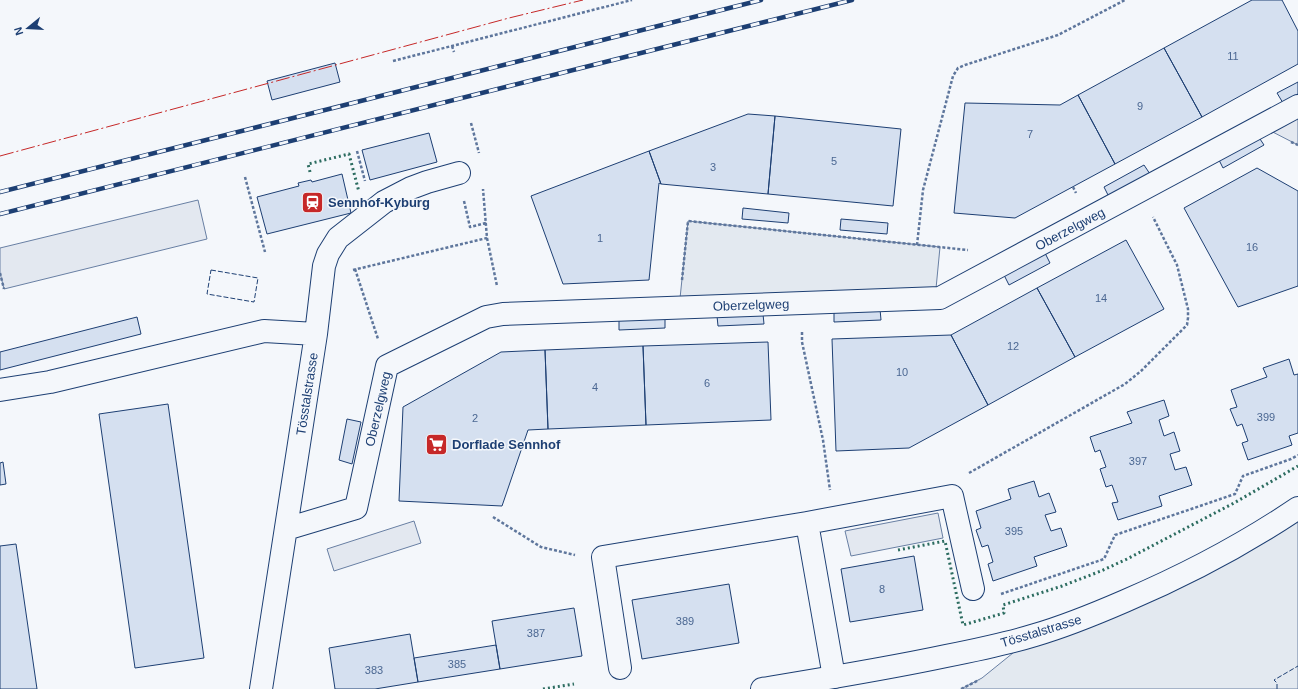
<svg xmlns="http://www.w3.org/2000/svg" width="1298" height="689" font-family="Arial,sans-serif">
<rect width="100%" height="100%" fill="#f4f7fb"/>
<path fill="#e3e9f0" stroke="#687fa3" d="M 688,221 L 940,247 L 935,299 L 679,308 Z
M 1298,508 L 1298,689 L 961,689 L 982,678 L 1034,636 Z"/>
<path fill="#e3e8f0" stroke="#687fa3" d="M 1298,106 L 1298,145 L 1261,126 Z
M 198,200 L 207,239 L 4,289 L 0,273 L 0,248 Z
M 938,513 L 943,538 L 851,556 L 845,531 Z
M 414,521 L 421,543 L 334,571 L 327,549 Z"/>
<path fill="#d5e0f0" stroke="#1d3f73" d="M 1252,0 L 1282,0 L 1298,31 L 1298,64 L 1202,117 L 1164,48 Z
M 1164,48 L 1202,117 L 1115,164 L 1078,95 Z
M 335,63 L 340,82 L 272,100 L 267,81 Z
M 1298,82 L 1298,94 L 1283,103 L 1277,93 Z
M 1078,95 L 1115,164 L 1015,218 L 954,213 L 965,103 L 1060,105 Z
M 748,114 L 775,116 L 768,194 L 661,184 L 649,151 Z
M 775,116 L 901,129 L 893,206 L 768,194 Z
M 429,133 L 437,162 L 370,180 L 362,150 Z
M 1258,136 L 1264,145 L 1223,168 L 1218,158 Z
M 649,151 L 661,184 L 659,183 L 649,280 L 563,284 L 531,196 Z
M 1144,165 L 1150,174 L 1109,197 L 1104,187 Z
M 1257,168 L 1298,191 L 1298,286 L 1238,307 L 1184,208 Z
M 342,174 L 351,213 L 267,234 L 257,197 L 299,186 L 298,183 L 311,180 L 312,182 Z
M 743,208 L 789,213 L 788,223 L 742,219 Z
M 841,219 L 888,223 L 887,234 L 840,230 Z
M 1126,240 L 1164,309 L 1075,357 L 1037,288 Z
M 1045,253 L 1050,263 L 1009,285 L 1004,275 Z
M 1037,288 L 1075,357 L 988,405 L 951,335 Z
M 880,309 L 881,320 L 834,322 L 834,311 Z
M 763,314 L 764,324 L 718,326 L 717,316 Z
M 137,317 L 141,334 L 0,370 L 0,352 Z
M 665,317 L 665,328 L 619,330 L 619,319 Z
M 951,335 L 988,405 L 909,448 L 836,451 L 832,339 Z
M 768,342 L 771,420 L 646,425 L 643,346 Z
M 643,346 L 646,425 L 548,429 L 545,350 Z
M 545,350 L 548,429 L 528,430 L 502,506 L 399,501 L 403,407 L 501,352 Z
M 1289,359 L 1294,375 L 1298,374 L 1298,433 L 1289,436 L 1292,445 L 1248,460 L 1242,443 L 1248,441 L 1242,424 L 1237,426 L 1230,409 L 1237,407 L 1231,390 L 1267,377 L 1263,368 Z
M 1164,400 L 1169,416 L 1159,420 L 1164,436 L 1174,432 L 1180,451 L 1170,454 L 1175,470 L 1186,467 L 1192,485 L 1159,496 L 1162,506 L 1118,520 L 1112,503 L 1118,502 L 1112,485 L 1106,487 L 1100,469 L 1106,467 L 1100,450 L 1095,452 L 1090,437 L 1132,423 L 1127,412 Z
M 168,404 L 204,658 L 135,668 L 99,414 Z
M 347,419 L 361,422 L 352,464 L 339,460 Z
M 3,462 L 6,484 L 0,485 L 0,463 Z
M 1034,481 L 1039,497 L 1049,493 L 1056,512 L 1045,515 L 1051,531 L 1061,528 L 1067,546 L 1034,557 L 1037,566 L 993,581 L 988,564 L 993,562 L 988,545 L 982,547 L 976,530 L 981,528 L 976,511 L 1011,499 L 1008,489 Z
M 16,544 L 37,689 L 0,689 L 0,546 Z
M 914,556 L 923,610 L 850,622 L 841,569 Z
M 729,584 L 739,643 L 642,659 L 632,600 Z
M 574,608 L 582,656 L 500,669 L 492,621 Z
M 410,634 L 418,682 L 375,689 L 335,689 L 329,648 Z
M 496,645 L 500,669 L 418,682 L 414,658 Z"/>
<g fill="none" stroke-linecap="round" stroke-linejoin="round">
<defs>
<path id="minor" d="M 0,390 L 50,382 L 264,331 L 316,334
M 286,529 L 356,508 L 387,366 L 486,317 L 503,314 L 940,298 L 1298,106
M 620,668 L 603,557 L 807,523
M 834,677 L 807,523 L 952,496 L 973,589
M 261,689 L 316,334 L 324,266 L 328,254 L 338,238 L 384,202 L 411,188 L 427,182 L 459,173"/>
<path id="major" d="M 762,689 C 823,679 885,669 946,656 C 976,650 1006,644 1035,635 C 1066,626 1095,614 1125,601 C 1186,575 1243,545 1298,508"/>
</defs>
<use href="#minor" stroke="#1d3f73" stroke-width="24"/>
<use href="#major" stroke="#1d3f73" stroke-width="24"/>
<path stroke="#5e769c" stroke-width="2.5" stroke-dasharray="3 2" stroke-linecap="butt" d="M 452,46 L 454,52
M 393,61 L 632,0
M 471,123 L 479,153
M 1291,142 L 1298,145
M 357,151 L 365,181
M 245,177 L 265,252
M 1073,187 L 1076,193
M 464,201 L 470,227 L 486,223
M 487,238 L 497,286
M 917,245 L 923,190 L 953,76 L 958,68 L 965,65 L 1058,35 L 1125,0
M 355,269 L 378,339
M 353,270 L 487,238 L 483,189
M 0,273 L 4,289
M 682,280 L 688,221 L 968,250
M 802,332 L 802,342 L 823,440 L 830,490
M 969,473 L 1125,384 L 1141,371 L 1187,325 L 1188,318 L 1188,309 L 1177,265 L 1153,217
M 493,517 L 541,547 L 575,555
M 1001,594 L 1104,559 L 1115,535 L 1235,494 L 1243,476 L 1291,459 L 1298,455
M 961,689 L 979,680"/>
<use href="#minor" stroke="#f4f7fb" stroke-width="22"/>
<use href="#major" stroke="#f4f7fb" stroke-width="22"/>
<defs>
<path id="rail" d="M 0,192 L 761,0
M 0,214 L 852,0"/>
</defs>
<use href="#rail" stroke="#1d3f73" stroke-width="4.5"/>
<use href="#rail" stroke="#f4f7fb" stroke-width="3" stroke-dasharray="9" stroke-linecap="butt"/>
<path stroke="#2c6c60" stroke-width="3" stroke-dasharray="2 3" stroke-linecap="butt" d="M 310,172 L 308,164 L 349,154 L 359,192
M 898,550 L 945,541 L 963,625 L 1004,613 L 1003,605 L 1062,586 L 1101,571 L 1127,559 L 1234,503 L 1298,466
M 543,689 L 574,684"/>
<path stroke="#1d3f73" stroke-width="1" stroke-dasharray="5 2" stroke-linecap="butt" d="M 211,270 L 258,278 L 254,302 L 207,294 Z
M 1277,689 L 1277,683 L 1274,680 L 1298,666"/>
<path stroke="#c62828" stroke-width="1" stroke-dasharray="14 3 2 3" stroke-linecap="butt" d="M 0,156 L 509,18 L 583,0"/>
</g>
<defs>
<symbol id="station-square" viewBox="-11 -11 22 22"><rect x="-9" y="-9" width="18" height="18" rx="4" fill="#c62828" stroke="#f4f7fb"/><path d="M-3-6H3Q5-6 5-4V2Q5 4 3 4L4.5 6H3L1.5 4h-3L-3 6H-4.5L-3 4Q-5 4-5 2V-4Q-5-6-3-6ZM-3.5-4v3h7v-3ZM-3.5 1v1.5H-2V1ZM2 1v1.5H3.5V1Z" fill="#fff"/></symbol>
<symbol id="supermarket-square" viewBox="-11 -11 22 22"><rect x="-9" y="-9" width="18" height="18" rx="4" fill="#c62828" stroke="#f4f7fb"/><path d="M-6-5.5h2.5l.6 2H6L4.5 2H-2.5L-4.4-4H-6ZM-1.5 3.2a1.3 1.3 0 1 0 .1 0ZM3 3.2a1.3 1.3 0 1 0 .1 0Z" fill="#fff"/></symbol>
</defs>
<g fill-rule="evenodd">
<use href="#station-square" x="300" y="190" width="25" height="25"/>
<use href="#supermarket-square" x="424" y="432" width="25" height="25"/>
</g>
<g text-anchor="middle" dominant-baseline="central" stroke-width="3" stroke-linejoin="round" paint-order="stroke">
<g font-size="11" fill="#4b6792">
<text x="1233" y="56">11</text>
<text x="1140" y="106">9</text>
<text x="1030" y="134">7</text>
<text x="834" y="161">5</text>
<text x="713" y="167">3</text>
<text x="600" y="238">1</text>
<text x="1252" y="247">16</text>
<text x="1101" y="298">14</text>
<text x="1013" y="346">12</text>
<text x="902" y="372">10</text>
<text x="707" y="383">6</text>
<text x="595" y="387">4</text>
<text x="1266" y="417">399</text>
<text x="475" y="418">2</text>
<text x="1138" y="461">397</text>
<text x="1014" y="531">395</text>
<text x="882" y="589">8</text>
<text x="685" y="621">389</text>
<text x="536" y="633">387</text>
<text x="457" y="664">385</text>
<text x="374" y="670">383</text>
</g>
<g font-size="13" font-weight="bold" fill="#1d3f73" stroke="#f4f7fb" text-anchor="start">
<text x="328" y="202">Sennhof-Kyburg</text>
<text x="452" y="444">Dorflade Sennhof</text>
</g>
<g font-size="13" fill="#1d3f73" stroke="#f4f7fb">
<text transform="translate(1070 229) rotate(-28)">Oberzelgweg</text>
<text transform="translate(751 305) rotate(-2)">Oberzelgweg</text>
<text transform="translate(307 394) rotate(-81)">Tösstalstrasse</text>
<text transform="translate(378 409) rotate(-77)">Oberzelgweg</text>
<text transform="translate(1041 631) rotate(-17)">Tösstalstrasse</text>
</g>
</g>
<g transform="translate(28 28) rotate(252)" stroke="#f4f7fb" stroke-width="3" paint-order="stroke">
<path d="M0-3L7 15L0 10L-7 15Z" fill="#1d3f73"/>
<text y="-6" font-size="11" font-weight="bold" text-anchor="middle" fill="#1d3f73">N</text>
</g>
</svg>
